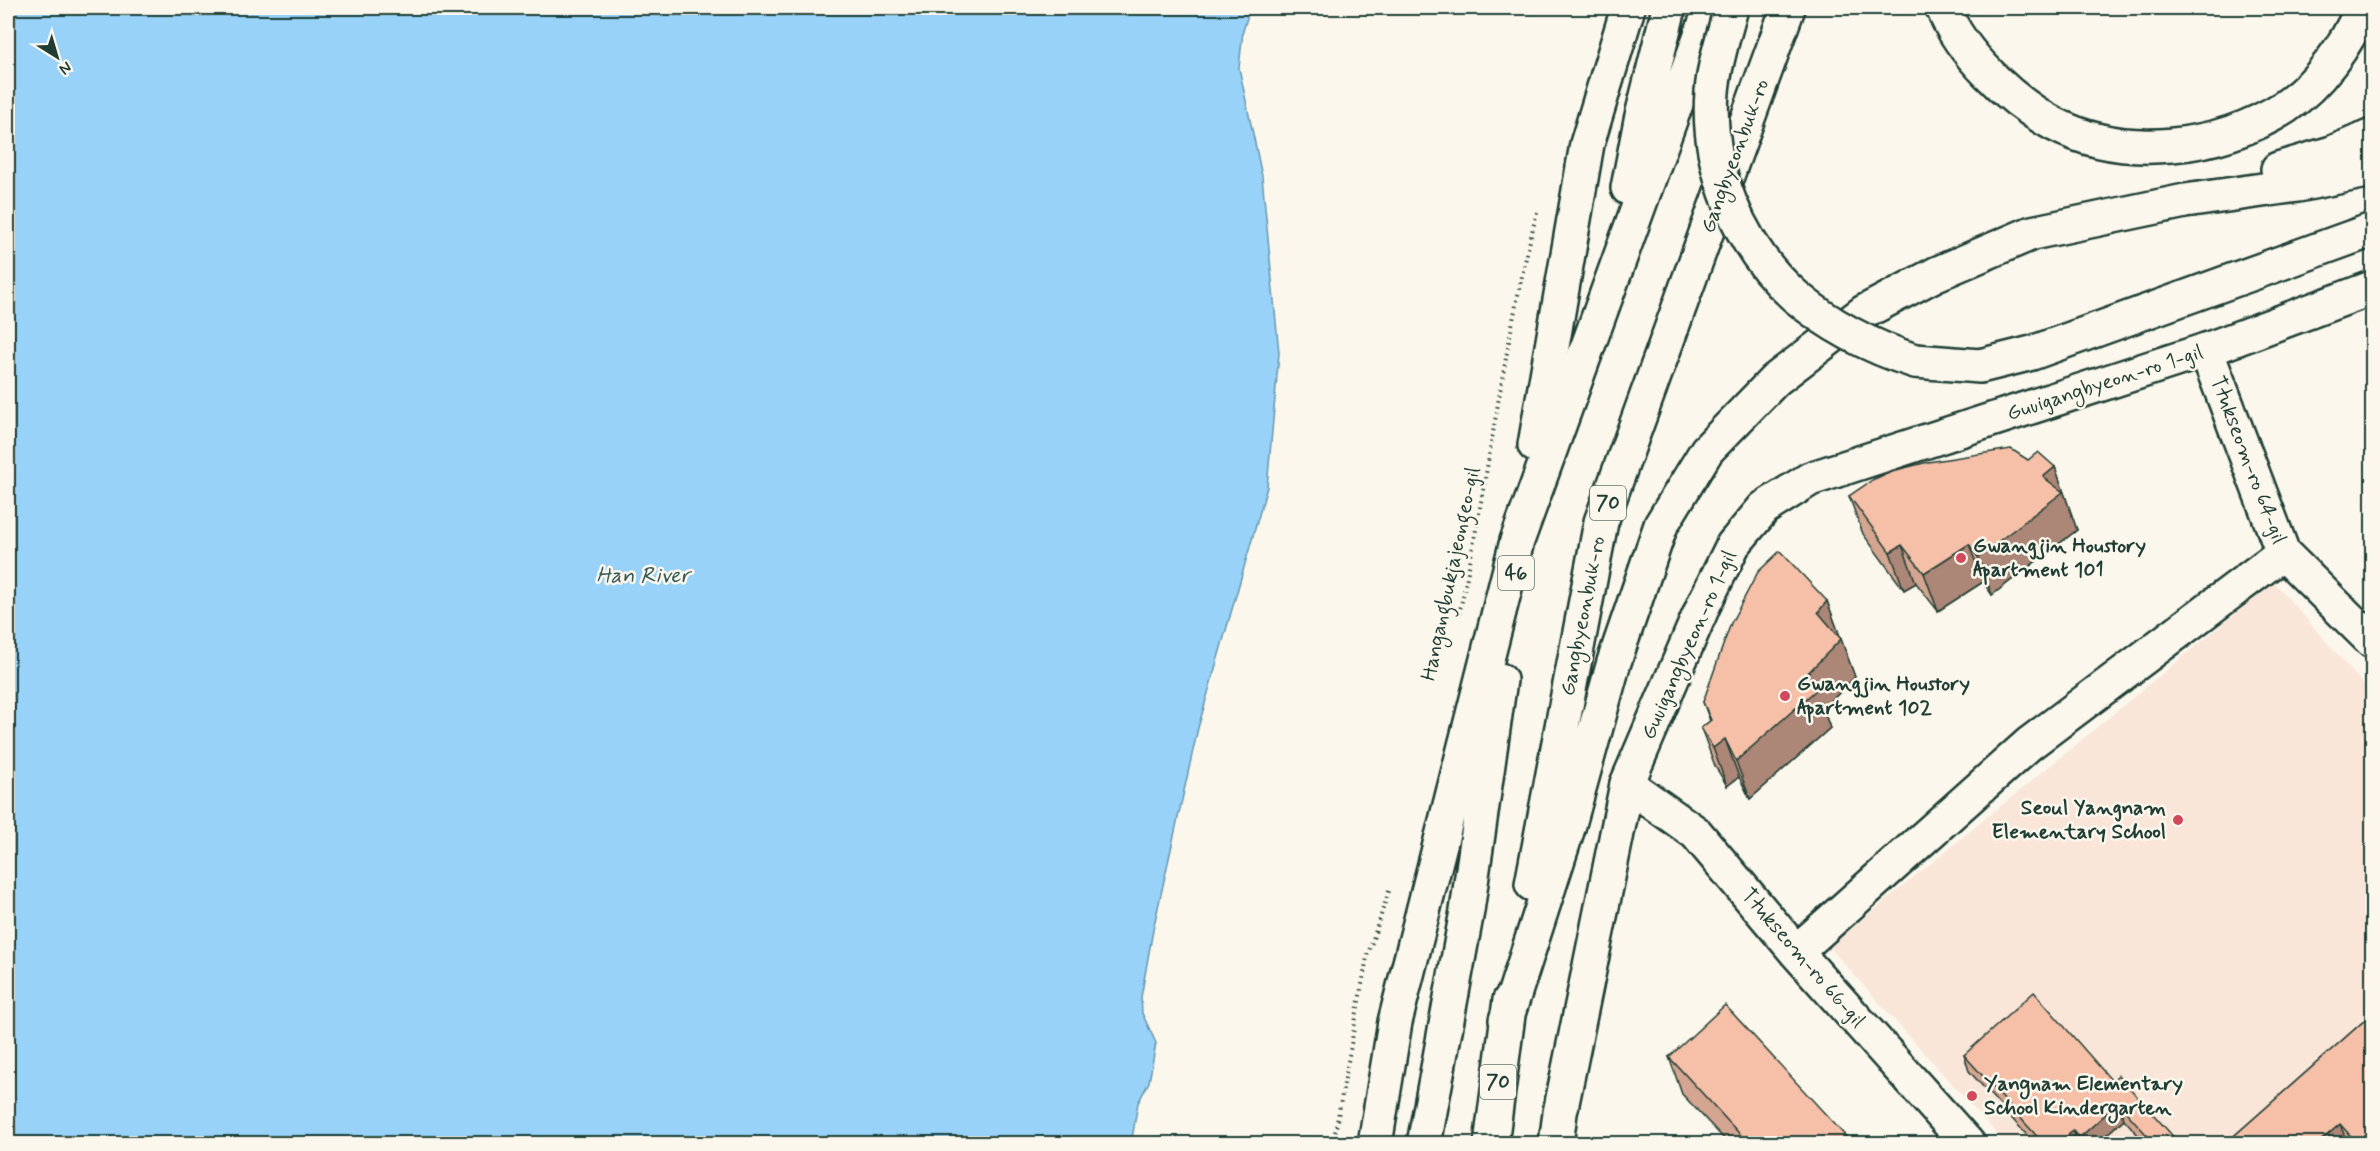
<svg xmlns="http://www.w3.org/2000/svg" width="2380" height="1151" font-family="Mynerve,sans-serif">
<rect width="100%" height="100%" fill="#fbf7ec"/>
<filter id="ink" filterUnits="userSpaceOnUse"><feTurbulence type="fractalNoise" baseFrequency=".0167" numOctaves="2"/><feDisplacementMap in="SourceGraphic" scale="12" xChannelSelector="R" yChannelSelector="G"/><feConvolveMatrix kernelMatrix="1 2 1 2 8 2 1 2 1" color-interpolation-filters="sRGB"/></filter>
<g filter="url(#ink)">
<path fill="#fae6d8" d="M 2274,582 L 2372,694 L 2372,1143 L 2005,1143 L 1829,947 Z"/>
<path fill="#98d2f8" stroke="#6896aa" stroke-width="1.5" d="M 8,8 L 1250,8 L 1243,31 L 1239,68 L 1262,176 L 1279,353 L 1267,487 L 1198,728 L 1153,930 L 1141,997 L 1142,1013 L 1156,1043 L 1149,1082 L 1138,1103 L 1132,1139 L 1134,1143 L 8,1143 Z"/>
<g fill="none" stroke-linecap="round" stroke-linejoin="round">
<defs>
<path id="street" d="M 2206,350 L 2283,553 L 2372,641
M 1627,784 L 1696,833 L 1796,952 L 1968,1144
M 1796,952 L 2029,744 L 2283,553"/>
<path id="secondary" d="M 1556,1144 L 1560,1113 L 1627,784 L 1704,604 L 1733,545 L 1764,508 L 1810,479 L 2206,350 L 2372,288"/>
<path id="highway" d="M 1943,8 C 1953,33 1970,55 1989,74 C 2008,94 2030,111 2054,124 C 2125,161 2219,149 2285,107 C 2319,84 2347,45 2362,8
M 2278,169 L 2332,153 L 2372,136
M 1628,188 L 1641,120 L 1669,8
M 1915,361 L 1980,366 L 2032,353 L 2372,230
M 1535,445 L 1587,144 L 1628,8
M 1532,884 L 1601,522 L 1788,8
M 1506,1020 L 1568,828 L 1614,662 L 1661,525 L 1707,450 L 1775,380 L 1864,312 L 1936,274 L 2032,233 L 2185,201 L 2298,185 L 2372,170
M 1375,1144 L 1395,1022 L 1517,541 L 1705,24 L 1716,8
M 1424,1144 L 1467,911 L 1500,680
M 1491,1144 L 1510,1000"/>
</defs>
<use href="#street" stroke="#1f3d34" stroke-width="38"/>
<use href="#secondary" stroke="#1f3d34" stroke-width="38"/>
<use href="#highway" stroke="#1f3d34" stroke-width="38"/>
<path stroke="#1f3d34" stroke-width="4" stroke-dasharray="1.5 4.5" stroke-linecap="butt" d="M 1459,614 C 1489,480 1503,344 1537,212
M 1333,1144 L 1367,957 L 1389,891"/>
<use href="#street" stroke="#fbf7ec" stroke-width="33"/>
<use href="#secondary" stroke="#fbf7ec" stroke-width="33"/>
<use href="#highway" stroke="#fbf7ec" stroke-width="33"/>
<defs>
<path id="highway-bridge" d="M 1731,8 C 1724,35 1714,64 1712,92 C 1706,166 1739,247 1795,296 C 1830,326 1871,347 1915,361"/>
</defs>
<use href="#highway-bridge" stroke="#1f3d34" stroke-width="38" stroke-linecap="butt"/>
<use href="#highway-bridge" stroke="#fbf7ec" stroke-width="33"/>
</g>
<path fill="#d4a590" stroke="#1f3d34" stroke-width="1.5" d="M 2028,460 L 2055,467 L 2077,530 L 1992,595 L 1983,582 L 1938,611 L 1916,583 L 1904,590 L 1863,534 L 1849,496 Z
M 1827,601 L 1855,677 L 1823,709 L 1830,728 L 1750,799 L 1739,777 L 1727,786 L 1715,766 L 1701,728 L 1710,721 L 1703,702 Z
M 2373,1013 L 2373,1143 L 2349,1143 L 2346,1140 L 2226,1143 Z
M 1964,1055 L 2112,1081 L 2179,1143 L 2145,1143 L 2124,1119 L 2097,1143 L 2034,1143 L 1969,1071 Z
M 1669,1057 L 1852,1143 L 1728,1143 L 1682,1094 Z"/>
<path fill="#ac8676" stroke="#1f3d34" stroke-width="1.5" d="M 2055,467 L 2077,530 L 1992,595 L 1978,557 L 2043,477 Z
M 1969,544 L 1983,582 L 1938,611 L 1924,573 Z
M 1902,545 L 1916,583 L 1904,590 L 1890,552 Z
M 1827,601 L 1855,677 L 1823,709 L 1830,728 L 1750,799 L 1736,761 L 1804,677 L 1818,612 Z
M 1725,739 L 1739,777 L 1727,786 L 1713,748 Z
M 2118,1103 L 2124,1119 L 2097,1143 L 2081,1143 L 2079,1138 Z
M 2340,1124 L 2346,1140 L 2342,1143 L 2318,1143 Z
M 2373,1128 L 2373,1143 L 2357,1143 L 2356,1142 Z
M 2073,1131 L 2077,1143 L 2058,1143 Z"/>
<path fill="#f6c0a8" stroke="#1f3d34" stroke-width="1.5" d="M 2373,264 L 2373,281 L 2367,266 Z
M 2011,449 L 2028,460 L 2038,452 L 2055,467 L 2043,477 L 2063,492 L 1978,557 L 1969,544 L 1924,573 L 1902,545 L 1890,552 L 1849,496 L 1874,479 L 1900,469 L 1928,462 Z
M 1780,551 L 1827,601 L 1818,612 L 1841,639 L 1804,677 L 1816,690 L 1736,761 L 1725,739 L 1713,748 L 1701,728 L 1711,720 L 1703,702 L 1731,623 L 1758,572 Z
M 2034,992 L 2112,1081 L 2118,1075 L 2179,1143 L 2154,1143 L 2118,1103 L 2079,1138 L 2073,1131 L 2058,1143 L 2043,1143 L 1964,1055 Z
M 1725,1005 L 1852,1143 L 1748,1143 L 1669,1057 Z
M 2373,1013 L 2373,1128 L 2356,1142 L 2340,1124 L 2318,1143 L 2226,1143 Z"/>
</g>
<g fill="#d1495b" stroke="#fbf7ec" stroke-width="2">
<circle cx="1961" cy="558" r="6"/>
<circle cx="1785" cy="696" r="6"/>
<circle cx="2178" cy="820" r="6"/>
<circle cx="1972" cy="1096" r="6"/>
</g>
<g text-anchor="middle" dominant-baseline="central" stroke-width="5" stroke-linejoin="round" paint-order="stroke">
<g fill="#fbf7ec" stroke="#61756b" stroke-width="1.5">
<rect x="1590" y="486" width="36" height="34" rx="4.5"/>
<rect x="1498" y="556" width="36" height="34" rx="4.5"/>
<rect x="1480" y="1065" width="36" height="34" rx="4.5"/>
</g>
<g font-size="20" font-weight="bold" fill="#1f3d34">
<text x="1608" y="503">70</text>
<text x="1516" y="573">46</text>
<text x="1498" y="1082">70</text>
</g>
<g font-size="21" fill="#1f3d34" stroke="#fbf7ec">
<text transform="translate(1735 156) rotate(-70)">Gangbyeonbuk-ro</text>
<text transform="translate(2105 383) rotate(-18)">Guuigangbyeon-ro 1-gil</text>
<text transform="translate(2248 460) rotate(69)">Ttukseom-ro 64-gil</text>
<text transform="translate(1451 574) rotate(-78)">Hangangbukjajeongeo-gil</text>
<text transform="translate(1583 616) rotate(-79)">Gangbyeonbuk-ro</text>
<text transform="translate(1689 645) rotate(-66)">Guuigangbyeon-ro 1-gil</text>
<text transform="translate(1803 958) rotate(49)">Ttukseom-ro 66-gil</text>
</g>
<g font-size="21" font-weight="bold" fill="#1f3d34" stroke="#fbf7ec" text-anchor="start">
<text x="1973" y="546">Gwangjin Houstory<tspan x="1973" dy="24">Apartment 101</tspan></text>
<text x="1797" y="684">Gwangjin Houstory<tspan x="1797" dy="24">Apartment 102</tspan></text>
<text x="2166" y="808" text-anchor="end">Seoul Yangnam<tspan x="2166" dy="24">Elementary School</tspan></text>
<text x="1984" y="1084">Yangnam Elementary<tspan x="1984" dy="24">School Kindergarten</tspan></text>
</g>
<g font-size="22" font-style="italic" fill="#375b5b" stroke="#fbf7ec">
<text x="643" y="576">Han River</text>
</g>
</g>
<rect width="2380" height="1151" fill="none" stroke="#fbf7ec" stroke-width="30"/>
<rect x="15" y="15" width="2350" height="1121" fill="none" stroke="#1f3d34" stroke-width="2" filter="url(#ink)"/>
<g transform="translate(57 57) rotate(143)" stroke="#fbf7ec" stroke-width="4.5" paint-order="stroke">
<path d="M0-4.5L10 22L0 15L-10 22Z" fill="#1f3d34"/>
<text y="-9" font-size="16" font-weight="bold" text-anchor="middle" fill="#1f3d34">N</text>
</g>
</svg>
